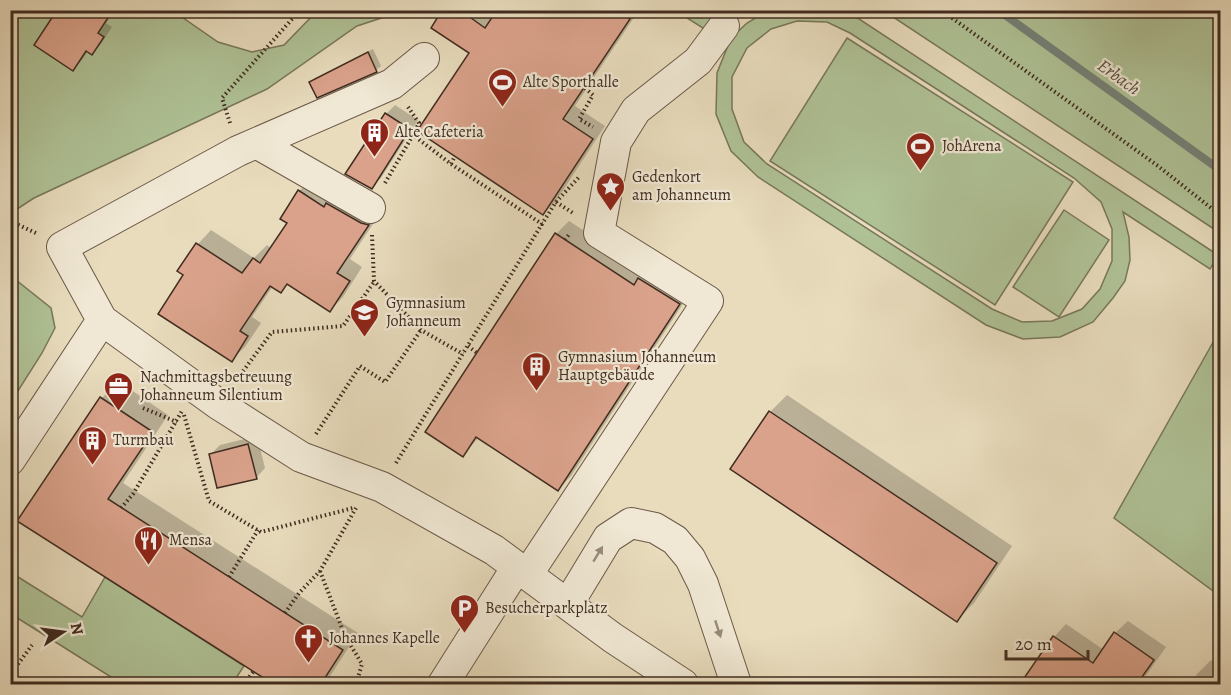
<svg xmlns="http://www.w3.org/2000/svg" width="1231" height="695" font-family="Alegreya,serif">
<rect width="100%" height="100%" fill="#e8dcbd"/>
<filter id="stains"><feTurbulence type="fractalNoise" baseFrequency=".00333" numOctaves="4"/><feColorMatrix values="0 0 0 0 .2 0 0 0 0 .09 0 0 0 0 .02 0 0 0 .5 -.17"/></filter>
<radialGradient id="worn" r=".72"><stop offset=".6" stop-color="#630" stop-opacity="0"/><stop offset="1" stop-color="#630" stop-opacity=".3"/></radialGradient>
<path fill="#afc296" stroke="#78775b" stroke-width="1.5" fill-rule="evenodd" d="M 11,11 L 173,11 L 218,42 L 252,52 L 284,45 L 317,11 L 403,11 L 357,26 L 267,89 L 34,198 L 11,213 Z
M 676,11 L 719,11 L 706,30 Z
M 772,11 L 847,11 L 1218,255 L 1210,269 L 1123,212 L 1129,237 L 1130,260 L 1125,281 L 1113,298 L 1093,322 L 1060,337 L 1023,339 L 986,325 L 758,177 L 731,151 L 716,114 L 717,73 L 731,38 L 747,23 L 764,13 ZM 797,21 L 827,22 L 850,33 L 1074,178 L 1101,202 L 1112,229 L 1112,261 L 1100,289 L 1082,309 L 1052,321 L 1022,322 L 992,309 L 767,164 L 744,142 L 732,109 L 732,77 L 747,48 L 771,29 Z
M 884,11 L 1220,11 L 1220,233 Z
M 847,38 L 1073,182 L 995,305 L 770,161 Z
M 1064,210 L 1109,240 L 1059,317 L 1013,287 Z
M 11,276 L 51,308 L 55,328 L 42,353 L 11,402 Z
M 1220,330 L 1220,596 L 1114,518 Z
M 10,572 L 82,617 L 105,577 L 244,666 L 232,684 L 122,684 L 11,614 Z"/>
<path fill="#0003" d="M 59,10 L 115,10 L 106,23 L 112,27 L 101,44 L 92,53 L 88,51 L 82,60 L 73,69 Z
M 444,10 L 490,10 L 496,14 L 498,10 L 639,10 L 575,106 L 605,126 L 556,201 L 543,214 L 471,52 Z
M 373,49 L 381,66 L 376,70 L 318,96 L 311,82 L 315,78 Z
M 395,105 L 418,120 L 381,178 L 371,187 L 386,114 Z
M 313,178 L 381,212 L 350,259 L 362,267 L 343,297 L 330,310 L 289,283 L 281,291 L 273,286 L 252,317 L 261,323 L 245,347 L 231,360 L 185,275 L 179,271 L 198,244 L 211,230 L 254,258 L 267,245 L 272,249 L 289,222 L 299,191 Z
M 569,221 L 647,271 L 692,290 L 571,476 L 558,489 L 479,437 L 463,455 L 556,234 Z
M 118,381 L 168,415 L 123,483 L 358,633 L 325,684 L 276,684 L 19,520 L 102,398 Z
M 787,395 L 1012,546 L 974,603 L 957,620 L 732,469 L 770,412 Z
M 257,436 L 265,468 L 256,478 L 211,454 L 220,445 Z
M 1128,621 L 1166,647 L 1140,684 L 1021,684 L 1054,637 L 1066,624 L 1104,650 L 1115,633 Z
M 1211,660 L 1220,666 L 1220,684 L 1191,684 L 1197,674 Z"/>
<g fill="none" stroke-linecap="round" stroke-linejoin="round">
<path stroke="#758278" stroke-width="8" d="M 998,10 L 1220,170"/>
</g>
<path fill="#daa28b" stroke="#412c20" stroke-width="1.5" d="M 57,10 L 113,10 L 98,33 L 104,37 L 92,55 L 86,51 L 73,71 L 34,45 Z
M 442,10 L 460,10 L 485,28 L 497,10 L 617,10 L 630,19 L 563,119 L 593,139 L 543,215 L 417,131 L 469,53 L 431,28 Z
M 368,52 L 377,72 L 317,98 L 309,82 Z
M 385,113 L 410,129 L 372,189 L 345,174 Z
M 298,190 L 324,207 L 326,203 L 361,223 L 369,225 L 337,273 L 350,281 L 330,312 L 287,284 L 281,293 L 270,286 L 240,331 L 248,336 L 232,362 L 158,314 L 183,275 L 177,271 L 196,243 L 242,273 L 253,258 L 260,263 L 287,223 L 280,219 Z
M 555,233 L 634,285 L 638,278 L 680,304 L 558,491 L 476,437 L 463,457 L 425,432 Z
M 100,397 L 153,432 L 108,499 L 343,650 L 321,684 L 273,684 L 17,521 Z
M 769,411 L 997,563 L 957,622 L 730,469 Z
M 248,444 L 257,479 L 217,488 L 209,454 Z
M 1114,632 L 1154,660 L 1137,684 L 1020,684 L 1053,636 L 1093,663 Z"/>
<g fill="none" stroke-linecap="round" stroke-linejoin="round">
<defs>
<path id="minor" d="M 424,58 L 392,84 L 238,151 L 62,247 L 102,320 L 218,404 L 301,457 L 382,487 L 494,550 L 613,638 L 683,684
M 258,144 L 370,208
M 10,460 L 102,320
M 527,575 L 708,301 L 599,233 L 616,142 L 636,110 L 698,61 L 724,26
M 568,604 L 608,538 L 631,523 L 655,528 L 675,540 L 690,558 L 703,584 L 736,684
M 443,684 L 517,567"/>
</defs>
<use href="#minor" stroke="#6b5847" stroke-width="32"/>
<path stroke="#412c20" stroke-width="4" stroke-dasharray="1.5 3" stroke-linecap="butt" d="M 941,10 L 1158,166 L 1220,215
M 585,88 L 593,95 L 579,119 L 593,127
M 408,107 L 419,123 L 413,135
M 230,123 L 222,98 L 300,10
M 451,164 L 455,156
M 385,183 L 413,135 L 451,164 L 542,224 L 556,202 L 573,213
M 556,202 L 580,176
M 10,221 L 38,234
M 372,235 L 374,281 L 421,330 L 463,354
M 565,240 L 570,233
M 468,346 L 477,353
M 235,382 L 272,332 L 343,326 L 374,282
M 143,408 L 177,422
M 184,415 L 209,501 L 261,532 L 353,508
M 316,434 L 360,366 L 385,382 L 421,330
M 396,463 L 542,224
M 121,508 L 133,494 L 182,411
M 320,571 L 345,636 L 362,664 L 356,684
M 229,577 L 258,530
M 285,613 L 299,593 L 320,571 L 356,508
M 10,675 L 32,645
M 244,684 L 253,672"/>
<use href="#minor" stroke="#f0e8d4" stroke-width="30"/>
</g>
<defs><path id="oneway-solid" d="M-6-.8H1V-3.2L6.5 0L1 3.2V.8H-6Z" transform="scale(1.5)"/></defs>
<g fill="#988a7a">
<use href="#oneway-solid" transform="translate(598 554) rotate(-59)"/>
<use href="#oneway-solid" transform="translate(718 629) rotate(72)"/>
</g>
<defs>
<symbol id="stadium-pin" viewBox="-11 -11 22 30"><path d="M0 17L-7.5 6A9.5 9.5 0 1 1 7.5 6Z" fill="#8f2418" stroke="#f0e8d4"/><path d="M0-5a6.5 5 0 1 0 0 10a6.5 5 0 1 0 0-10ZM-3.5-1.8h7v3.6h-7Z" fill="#fff"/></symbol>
<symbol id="building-pin" viewBox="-11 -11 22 30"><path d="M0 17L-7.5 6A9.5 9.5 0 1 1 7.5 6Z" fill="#8f2418" stroke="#f0e8d4"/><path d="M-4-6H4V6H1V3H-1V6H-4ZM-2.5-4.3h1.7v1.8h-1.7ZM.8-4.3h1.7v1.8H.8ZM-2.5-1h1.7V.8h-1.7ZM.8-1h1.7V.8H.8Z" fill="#fff"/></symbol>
<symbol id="sight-pin" viewBox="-11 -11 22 30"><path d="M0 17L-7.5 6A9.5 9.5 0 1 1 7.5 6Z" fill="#8f2418" stroke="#f0e8d4"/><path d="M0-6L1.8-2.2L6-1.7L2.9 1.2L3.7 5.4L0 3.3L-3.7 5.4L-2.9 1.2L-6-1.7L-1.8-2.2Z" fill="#fff"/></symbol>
<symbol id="school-pin" viewBox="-11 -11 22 30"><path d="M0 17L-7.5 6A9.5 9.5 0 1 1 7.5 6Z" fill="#8f2418" stroke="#f0e8d4"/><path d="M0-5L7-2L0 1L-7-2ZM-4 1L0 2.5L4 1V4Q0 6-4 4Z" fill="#fff"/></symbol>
<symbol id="office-pin" viewBox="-11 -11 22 30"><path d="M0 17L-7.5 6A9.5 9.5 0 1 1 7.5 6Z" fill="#8f2418" stroke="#f0e8d4"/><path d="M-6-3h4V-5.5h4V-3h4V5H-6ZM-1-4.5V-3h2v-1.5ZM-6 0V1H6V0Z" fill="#fff"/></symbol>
<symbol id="restaurant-pin" viewBox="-11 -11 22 30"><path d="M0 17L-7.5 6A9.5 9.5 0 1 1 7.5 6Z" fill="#8f2418" stroke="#f0e8d4"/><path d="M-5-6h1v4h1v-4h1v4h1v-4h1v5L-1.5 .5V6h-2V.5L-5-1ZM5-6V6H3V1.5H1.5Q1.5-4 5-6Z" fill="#fff"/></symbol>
<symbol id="parking-pin" viewBox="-11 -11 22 30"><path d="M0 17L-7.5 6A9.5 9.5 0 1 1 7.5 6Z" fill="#8f2418" stroke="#f0e8d4"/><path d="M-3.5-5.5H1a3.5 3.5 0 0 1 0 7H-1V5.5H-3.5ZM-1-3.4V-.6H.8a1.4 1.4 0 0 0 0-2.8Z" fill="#fff"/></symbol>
<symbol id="church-pin" viewBox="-11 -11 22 30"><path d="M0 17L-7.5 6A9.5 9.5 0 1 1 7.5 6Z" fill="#8f2418" stroke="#f0e8d4"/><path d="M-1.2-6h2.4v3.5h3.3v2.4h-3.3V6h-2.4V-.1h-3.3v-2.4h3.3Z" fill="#fff"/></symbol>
</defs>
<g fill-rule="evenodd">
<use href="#stadium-pin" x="486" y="66" width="33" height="45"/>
<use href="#building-pin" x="358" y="116" width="33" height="45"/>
<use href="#stadium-pin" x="904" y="130" width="33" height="45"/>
<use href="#sight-pin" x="594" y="170" width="33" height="45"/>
<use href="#school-pin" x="348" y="296" width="33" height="45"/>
<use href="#building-pin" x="520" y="350" width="33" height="45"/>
<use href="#office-pin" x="102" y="370" width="33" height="45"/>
<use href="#building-pin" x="76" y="424" width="33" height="45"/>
<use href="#restaurant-pin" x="132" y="524" width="33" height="45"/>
<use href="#parking-pin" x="448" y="592" width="33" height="45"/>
<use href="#church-pin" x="292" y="622" width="33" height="45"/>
</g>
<g text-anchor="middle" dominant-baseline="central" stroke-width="4.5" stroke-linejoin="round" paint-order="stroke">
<g font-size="16" fill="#412c20" stroke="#f0e8d4" text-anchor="start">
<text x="523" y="82">Alte Sporthalle</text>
<text x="395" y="132">Alte Cafeteria</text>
<text x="942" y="146">JohArena</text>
<text x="632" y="177">Gedenkort<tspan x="632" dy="18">am Johanneum</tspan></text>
<text x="386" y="303">Gymnasium<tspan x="386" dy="18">Johanneum</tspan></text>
<text x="558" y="357">Gymnasium Johanneum<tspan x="558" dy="18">Hauptgebäude</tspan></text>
<text x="140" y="377">Nachmittagsbetreuung<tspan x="140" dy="18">Johanneum Silentium</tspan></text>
<text x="113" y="440">Turmbau</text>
<text x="169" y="540">Mensa</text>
<text x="485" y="608">Besucherparkplatz</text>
<text x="329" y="638">Johannes Kapelle</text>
</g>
<g font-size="18" font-style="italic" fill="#565044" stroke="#f0e8d4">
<text transform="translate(1119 77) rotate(36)">Erbach</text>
</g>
</g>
<rect width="1231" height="695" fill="none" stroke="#e8dcbd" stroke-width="36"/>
<rect x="12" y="12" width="1207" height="671" fill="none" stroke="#412c20" stroke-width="3"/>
<rect x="18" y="18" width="1195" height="659" fill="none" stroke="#412c20" stroke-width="1.5"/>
<g transform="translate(63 632) rotate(77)" stroke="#f0e8d4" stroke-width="4.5" paint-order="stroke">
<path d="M0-4.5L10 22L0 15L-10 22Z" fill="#412c20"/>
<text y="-9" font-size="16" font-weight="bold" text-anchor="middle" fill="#412c20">N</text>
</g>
<path d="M1006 650v9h82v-9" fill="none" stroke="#412c20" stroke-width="3"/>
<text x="1015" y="650" font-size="18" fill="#412c20" stroke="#f0e8d4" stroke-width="4.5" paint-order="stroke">20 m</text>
<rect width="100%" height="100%" filter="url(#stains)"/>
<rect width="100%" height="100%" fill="url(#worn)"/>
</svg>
